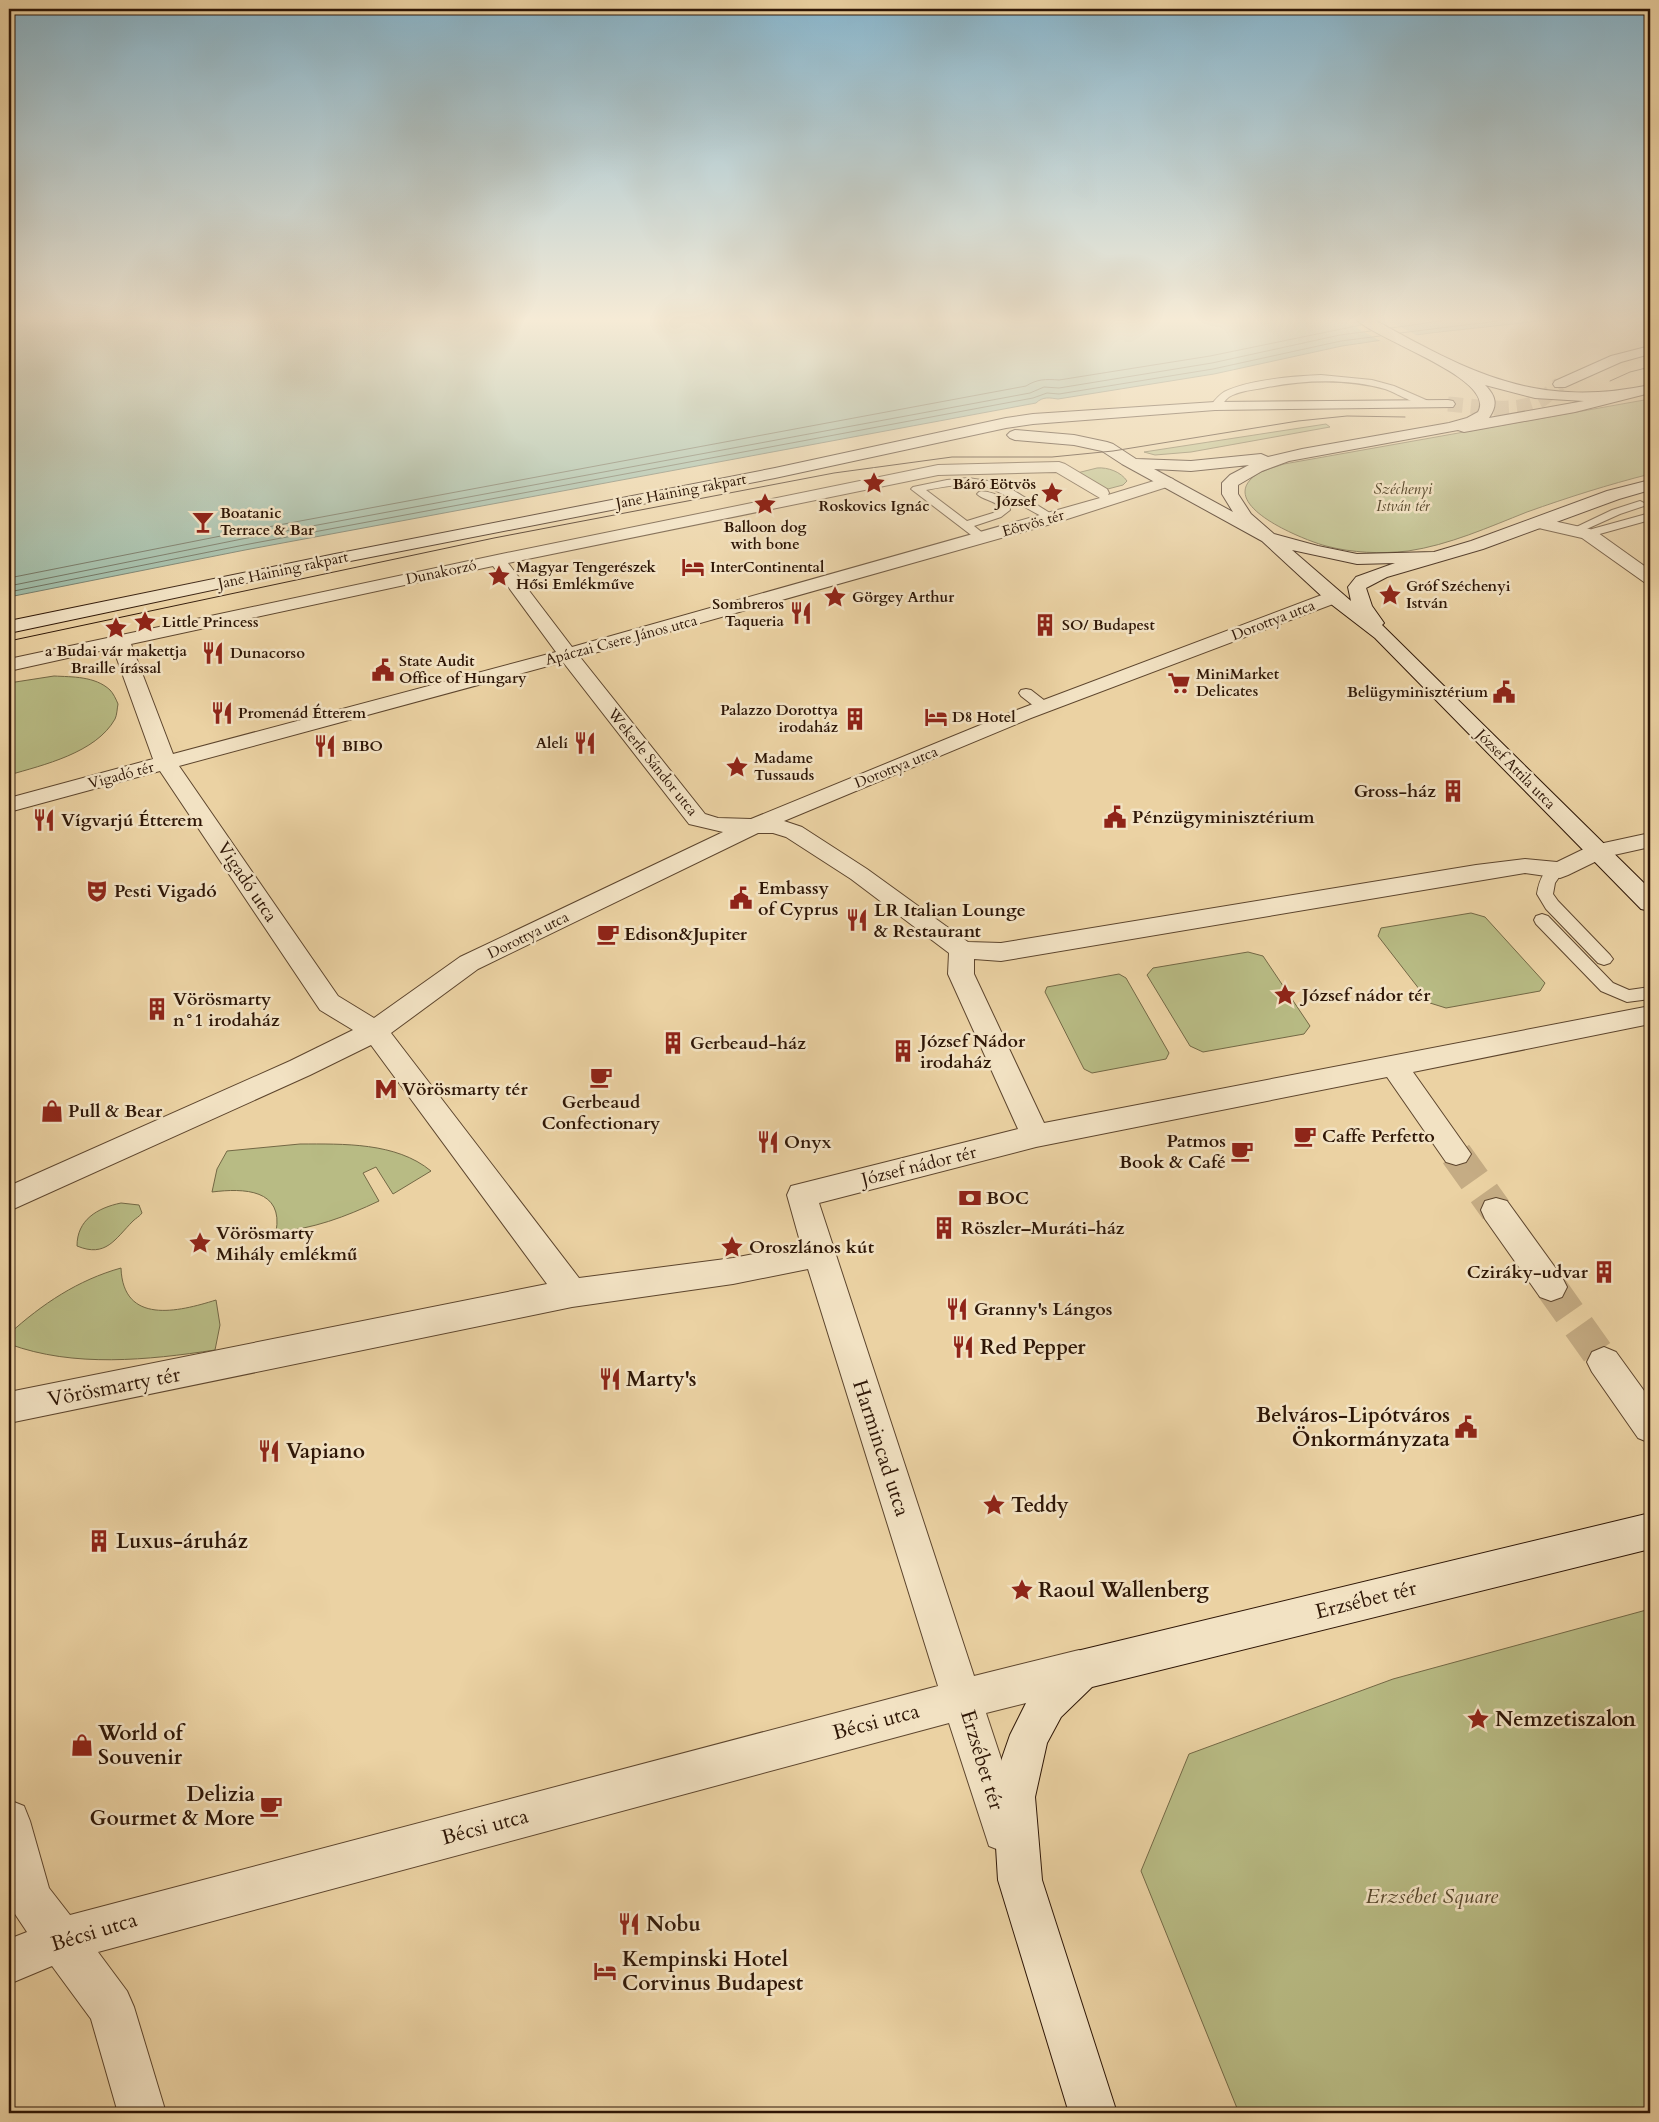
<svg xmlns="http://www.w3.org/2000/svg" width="1659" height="2122" font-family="Cardo,serif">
<rect width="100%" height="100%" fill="#ebd2a3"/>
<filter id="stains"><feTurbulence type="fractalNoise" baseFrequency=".004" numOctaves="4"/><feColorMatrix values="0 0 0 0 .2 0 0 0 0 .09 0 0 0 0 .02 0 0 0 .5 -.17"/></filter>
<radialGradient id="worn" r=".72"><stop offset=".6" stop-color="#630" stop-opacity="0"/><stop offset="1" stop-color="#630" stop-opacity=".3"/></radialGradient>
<path fill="#b8bb84" stroke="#736845" d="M 1650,399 L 1650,474 C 1607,485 1569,497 1527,512 C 1489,527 1449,545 1408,551 C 1380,554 1353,553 1326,546 C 1307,541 1224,509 1250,480 C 1258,471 1273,468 1284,464 Z
M 1326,424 L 1330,427 L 1191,452 L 1155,455 L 1144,452 Z
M 1097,468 C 1108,467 1121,472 1127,481 L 1123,485 L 1104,490 L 1077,473 Z
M 54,676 C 72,677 95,676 110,690 C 113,693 116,699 118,704 C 117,709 117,715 115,719 C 96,753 43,765 9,775 L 9,683 Z
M 1471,913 L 1485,917 L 1545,983 L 1540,991 L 1446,1008 L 1430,1003 L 1378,936 L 1381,928 Z
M 1248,952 L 1263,956 L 1310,1026 L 1304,1034 L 1203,1052 L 1190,1046 L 1147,975 L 1153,968 Z
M 1119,974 L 1126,978 L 1169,1053 L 1166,1059 L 1092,1073 L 1084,1069 L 1045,992 L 1047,987 Z
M 300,1144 C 343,1144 396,1142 431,1171 L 393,1194 L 376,1167 L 363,1173 L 379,1201 C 345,1217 313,1229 276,1232 C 284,1189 244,1188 212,1192 L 217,1169 L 227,1151 Z
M 121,1203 L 139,1205 L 142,1213 C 139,1217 136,1218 133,1221 C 115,1239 106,1258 77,1246 C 77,1220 97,1208 121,1203 Z
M 121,1268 C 123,1325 178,1312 216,1300 L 220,1325 L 215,1350 C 148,1360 74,1368 9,1344 L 9,1334 C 42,1304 78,1280 121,1268 Z
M 1650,1609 L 1650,2113 L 1239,2113 L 1141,1871 L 1189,1754 L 1393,1679 Z"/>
<path fill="#98b8a4" stroke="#6e7765" d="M 9,318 L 1568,318 L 1430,333 L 1342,346 L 1214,374 L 1058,399 C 1050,398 1043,396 1036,403 L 245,550 L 9,597 Z"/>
<path fill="#ebd2a3" d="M 1339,318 L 1384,318 L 1420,337 L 1384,343 Z"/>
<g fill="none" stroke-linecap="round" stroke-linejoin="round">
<path stroke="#636755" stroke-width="1" d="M 1391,328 L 1463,318
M 1400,333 L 1522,318
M 9,578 L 241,532 L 1026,386 C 1037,379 1046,379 1059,380 L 1210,356 L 1361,325
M 9,586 L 242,539 L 1030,393 L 1044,387 L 1059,388 L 1212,363 L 1340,335 L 1371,331
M 9,592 L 244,545 L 1033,398 L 1047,393 L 1059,394 L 1213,369 L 1341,341 L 1380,336"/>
<path stroke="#c5ac84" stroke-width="32" stroke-dasharray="32 16" stroke-linecap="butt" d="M 1456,1154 L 1496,1210
M 1551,1287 L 1604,1362"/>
<path stroke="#c5ac84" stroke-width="15" stroke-dasharray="15 8" stroke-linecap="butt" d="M 1448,404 C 1475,406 1509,413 1535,403 C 1544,400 1552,390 1560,384"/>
<defs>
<path id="lane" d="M 1321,375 L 1372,380 L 1394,386 L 1433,403 L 1432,405 C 1420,408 1397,393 1385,389 C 1345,378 1303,380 1263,388 C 1252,390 1239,391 1229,397 C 1225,400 1222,405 1219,408 L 1211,408 L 1210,406 C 1214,401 1219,395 1224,392 C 1247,380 1295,376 1321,375 Z
M 968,478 L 988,481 L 1008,487 L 1058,518 L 1056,520 C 1045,523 1005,492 987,487 C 967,482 946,486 926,490 L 967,521 L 993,513 L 999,509 L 999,506 C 993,500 983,500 977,494 L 979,492 C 989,490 1001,496 1009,503 L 1010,510 L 1001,517 L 974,526 L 989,538 L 983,542 L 979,541 L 911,489 L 913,487 L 947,480 Z
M 1640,501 L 1646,504 L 1644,506 L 1620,514 L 1580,532 L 1576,534 L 1570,530 L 1612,510 Z
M 1650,513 L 1650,520 L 1596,535 L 1590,531 L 1592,529 Z
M 1026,689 L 1031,690 L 1049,704 L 1051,707 L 1049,710 L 1039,710 L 1021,696 L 1019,693 L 1021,690 Z
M 1556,865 L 1562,866 L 1564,870 L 1555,883 L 1553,894 L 1558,901 L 1610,955 L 1613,959 L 1610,963 L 1604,965 L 1598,963 L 1546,909 L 1537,894 C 1539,882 1543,868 1556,865 Z
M 1542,914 L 1548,916 L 1613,983 L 1629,990 L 1650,987 L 1650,999 L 1627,1002 L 1601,991 L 1536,924 L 1534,920 L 1536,916 Z"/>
<path id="street" d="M 1059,462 L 1065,464 L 1107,489 L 1109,493 L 1108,495 L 1167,477 L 1173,479 L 1175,482 L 1173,485 L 1058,522 L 580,657 L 705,814 L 718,818 L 751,819 L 1017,710 L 1327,593 L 1334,591 L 1341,593 L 1343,597 L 1341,601 L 1031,718 L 784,821 L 802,827 L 867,869 L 968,942 L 1001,943 L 1476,865 L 1525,859 L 1557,862 L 1590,846 L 1650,833 L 1650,847 L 1605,857 L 1568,875 L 1560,878 L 1525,873 L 1001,961 L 974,959 L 974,974 L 1044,1123 L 1650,1006 L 1650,1024 L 1413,1072 L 1471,1154 L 1466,1162 L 1456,1165 L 1446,1162 L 1387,1077 L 1036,1147 L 819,1203 L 974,1676 L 1079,1650 L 1093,1656 L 1099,1670 L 1093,1684 L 1079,1690 L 986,1713 L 1025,1831 L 1019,1846 L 1004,1852 L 989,1846 L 949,1723 L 98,1952 L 127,1991 L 134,2007 L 166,2113 L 118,2113 L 91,2019 L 52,1966 L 9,1984 L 9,1939 L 27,1932 L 15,1914 L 9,1900 L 9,1800 L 24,1806 L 30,1821 L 49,1888 L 70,1915 L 938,1686 L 808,1269 L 733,1284 L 572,1307 L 9,1423 L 9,1392 L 547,1284 L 371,1045 L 310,1075 L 9,1211 L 9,1186 L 290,1061 L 353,1030 L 320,1010 L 160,771 L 9,812 L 9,798 L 153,759 L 113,648 L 9,671 L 9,659 L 497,555 L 938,465 ZM 1056,472 L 1100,498 L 572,647 L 508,563 L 938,475 ZM 493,566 L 556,652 L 173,754 L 131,644 ZM 563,662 L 689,824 L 723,832 L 460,957 L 374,1018 L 338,996 L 179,766 ZM 758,833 L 773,833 L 786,837 L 851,879 L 949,953 L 948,974 L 1018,1129 L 791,1186 L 787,1195 L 801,1245 L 733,1258 L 579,1278 L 391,1033 L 478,969 Z
M 1540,518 L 1594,530 L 1650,570 L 1650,583 L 1644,582 L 1582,538 L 1534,527 L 1531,523 L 1534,519 Z
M 1496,1198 L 1507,1201 L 1562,1277 L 1567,1287 L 1562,1297 L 1551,1301 L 1540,1297 L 1485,1219 L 1481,1210 L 1485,1201 Z
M 1604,1347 L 1616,1352 L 1650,1399 L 1650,1443 L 1638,1438 L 1592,1372 L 1587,1362 L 1592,1352 Z"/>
<path id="secondary" d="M 1355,318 L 1371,318 C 1469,372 1535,409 1650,385 L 1650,393 L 1575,412 L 1464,432 L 1458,430 L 1289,461 L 1262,471 L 1238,485 L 1238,494 L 1251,514 L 1274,534 L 1318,546 L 1357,554 L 1434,552 L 1471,541 L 1607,491 L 1650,480 L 1650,490 L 1619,499 L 1483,549 L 1387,577 L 1366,588 L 1372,606 L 1384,623 L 1382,625 L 1650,889 L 1650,911 L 1641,909 L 1375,638 L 1327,601 L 1262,541 L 1122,464 L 1102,451 L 1074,445 L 1015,440 L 1010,438 L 1007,435 L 1010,432 L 1015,430 L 1074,435 L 1107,442 L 1113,444 L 1136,459 L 1191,461 L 1261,454 L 1268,457 L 1302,449 L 1449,423 L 1467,418 L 1478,412 C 1498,378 1372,339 1355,318 ZM 1485,385 L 1535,398 L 1584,401 L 1489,418 C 1498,405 1496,396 1485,385 ZM 1249,465 L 1230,475 L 1222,483 L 1222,494 L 1233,512 L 1154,469 L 1191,471 ZM 1292,550 L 1357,564 L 1395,563 L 1356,577 L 1348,587 L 1351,601 Z
M 1650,346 L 1650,354 L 1621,362 L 1565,387 L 1555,387 L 1553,384 L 1555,381 L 1611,356 Z
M 1448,400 L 1453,401 L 1455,404 L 1453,407 L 1215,410 L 1033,424 L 1006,428 L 775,478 L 335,564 L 9,633 L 9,621 L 335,554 L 775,468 L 1006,418 L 1033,414 L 1215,402 Z
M 1650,1513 L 1650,1549 L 1092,1687 L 1061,1717 L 1047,1743 L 1035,1797 L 1042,1880 L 1117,2113 L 1069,2113 L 998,1880 L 993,1797 L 1002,1758 L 1010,1735 L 1033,1689 L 1067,1656 L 1081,1650 Z"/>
</defs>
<use href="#lane" stroke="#5d452d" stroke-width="2"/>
<use href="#street" stroke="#5d452d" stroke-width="2"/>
<use href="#secondary" stroke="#2e1606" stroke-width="2"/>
<use href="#lane" fill="#f2e2c3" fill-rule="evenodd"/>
<use href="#street" fill="#f2e2c3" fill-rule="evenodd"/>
<use href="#secondary" fill="#f2e2c3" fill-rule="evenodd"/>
<path stroke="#2e1606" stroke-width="1" d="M 1610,381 L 1630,372 L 1650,367
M 9,641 L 494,538 L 834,473 L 952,457 L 1052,457 L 1113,451 L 1298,421 L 1347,416 L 1405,417"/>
</g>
<linearGradient id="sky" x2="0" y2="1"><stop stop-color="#88b6cd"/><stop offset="0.52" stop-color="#f6ebd6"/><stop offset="1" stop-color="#f6ebd6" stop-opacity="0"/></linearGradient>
<rect width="1659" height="615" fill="url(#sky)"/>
<defs>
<symbol id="sight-bare" viewBox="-9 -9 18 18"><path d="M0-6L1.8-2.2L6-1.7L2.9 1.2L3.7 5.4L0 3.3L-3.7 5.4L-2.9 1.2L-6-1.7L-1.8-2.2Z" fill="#8f2418" stroke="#f2e2c3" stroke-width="2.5" paint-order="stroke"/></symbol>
<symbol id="bar-bare" viewBox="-9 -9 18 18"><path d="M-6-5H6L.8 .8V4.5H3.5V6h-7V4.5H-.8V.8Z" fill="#8f2418" stroke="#f2e2c3" stroke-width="2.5" paint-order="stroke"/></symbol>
<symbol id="hotel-bare" viewBox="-9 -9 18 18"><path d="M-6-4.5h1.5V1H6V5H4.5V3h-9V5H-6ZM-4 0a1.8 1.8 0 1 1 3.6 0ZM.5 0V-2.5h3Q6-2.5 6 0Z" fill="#8f2418" stroke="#f2e2c3" stroke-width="2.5" paint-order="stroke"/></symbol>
<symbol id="restaurant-bare" viewBox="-9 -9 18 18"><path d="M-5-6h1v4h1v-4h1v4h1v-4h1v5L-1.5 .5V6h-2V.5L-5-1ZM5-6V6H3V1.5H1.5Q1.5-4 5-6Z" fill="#8f2418" stroke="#f2e2c3" stroke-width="2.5" paint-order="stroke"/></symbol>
<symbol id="building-bare" viewBox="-9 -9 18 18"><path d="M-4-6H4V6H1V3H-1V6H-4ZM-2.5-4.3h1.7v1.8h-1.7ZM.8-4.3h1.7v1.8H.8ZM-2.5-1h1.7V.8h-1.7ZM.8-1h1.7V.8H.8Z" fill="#8f2418" stroke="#f2e2c3" stroke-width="2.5" paint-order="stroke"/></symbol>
<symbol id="civic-bare" viewBox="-9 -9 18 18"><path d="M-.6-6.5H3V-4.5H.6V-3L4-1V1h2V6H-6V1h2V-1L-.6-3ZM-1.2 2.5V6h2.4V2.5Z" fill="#8f2418" stroke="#f2e2c3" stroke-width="2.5" paint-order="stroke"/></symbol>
<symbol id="supermarket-bare" viewBox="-9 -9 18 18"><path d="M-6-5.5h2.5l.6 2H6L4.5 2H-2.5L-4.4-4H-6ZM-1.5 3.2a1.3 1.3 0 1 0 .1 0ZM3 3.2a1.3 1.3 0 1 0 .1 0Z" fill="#8f2418" stroke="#f2e2c3" stroke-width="2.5" paint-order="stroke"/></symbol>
<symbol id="theatre-bare" viewBox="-9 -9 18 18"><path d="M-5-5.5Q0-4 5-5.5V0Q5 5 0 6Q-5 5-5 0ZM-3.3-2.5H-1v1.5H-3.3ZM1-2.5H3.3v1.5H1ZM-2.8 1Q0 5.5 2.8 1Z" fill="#8f2418" stroke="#f2e2c3" stroke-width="2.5" paint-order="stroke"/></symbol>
<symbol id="cafe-bare" viewBox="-9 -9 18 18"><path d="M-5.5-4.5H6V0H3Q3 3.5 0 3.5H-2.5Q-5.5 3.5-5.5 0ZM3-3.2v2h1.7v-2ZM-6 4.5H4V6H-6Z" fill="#8f2418" stroke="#f2e2c3" stroke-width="2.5" paint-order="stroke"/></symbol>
<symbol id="metro-bare" viewBox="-9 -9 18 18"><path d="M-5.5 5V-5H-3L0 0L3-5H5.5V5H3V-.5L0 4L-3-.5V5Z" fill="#8f2418" stroke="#f2e2c3" stroke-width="2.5" paint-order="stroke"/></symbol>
<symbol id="shop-bare" viewBox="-9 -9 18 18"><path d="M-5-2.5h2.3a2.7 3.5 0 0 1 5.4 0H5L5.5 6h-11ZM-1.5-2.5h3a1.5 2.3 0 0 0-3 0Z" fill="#8f2418" stroke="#f2e2c3" stroke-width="2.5" paint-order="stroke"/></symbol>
<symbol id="bank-bare" viewBox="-9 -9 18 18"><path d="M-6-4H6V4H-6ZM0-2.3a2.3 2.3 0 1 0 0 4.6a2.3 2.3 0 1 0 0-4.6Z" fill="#8f2418" stroke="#f2e2c3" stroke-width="2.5" paint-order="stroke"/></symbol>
</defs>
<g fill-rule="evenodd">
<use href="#sight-bare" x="858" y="467" width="32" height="32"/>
<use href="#sight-bare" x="1036" y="477" width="32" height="32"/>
<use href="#sight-bare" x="749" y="488" width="32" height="32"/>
<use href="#bar-bare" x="187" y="506" width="32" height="32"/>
<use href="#hotel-bare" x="677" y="551" width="32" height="32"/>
<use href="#sight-bare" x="483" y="560" width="32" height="32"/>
<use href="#sight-bare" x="1374" y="579" width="32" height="32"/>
<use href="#sight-bare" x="819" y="581" width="32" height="32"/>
<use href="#restaurant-bare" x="785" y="597" width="32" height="32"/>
<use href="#sight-bare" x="129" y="606" width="32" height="32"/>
<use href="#building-bare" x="1029" y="609" width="32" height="32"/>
<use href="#sight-bare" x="100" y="612" width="32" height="32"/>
<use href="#restaurant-bare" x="197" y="637" width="32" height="32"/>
<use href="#civic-bare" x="367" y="654" width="32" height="32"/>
<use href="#supermarket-bare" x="1163" y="667" width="32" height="32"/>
<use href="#civic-bare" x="1488" y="676" width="32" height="32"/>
<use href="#restaurant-bare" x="206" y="697" width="32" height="32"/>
<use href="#hotel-bare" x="920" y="701" width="32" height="32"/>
<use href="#building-bare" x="839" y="703" width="32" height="32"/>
<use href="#restaurant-bare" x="569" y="727" width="32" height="32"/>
<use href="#restaurant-bare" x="309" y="730" width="32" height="32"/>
<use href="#sight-bare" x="721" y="751" width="32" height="32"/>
<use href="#building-bare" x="1437" y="775" width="32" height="32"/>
<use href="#civic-bare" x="1099" y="801" width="32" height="32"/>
<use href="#restaurant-bare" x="28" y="804" width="32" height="32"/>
<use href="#theatre-bare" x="81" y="875" width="32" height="32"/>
<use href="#civic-bare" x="725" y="882" width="32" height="32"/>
<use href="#restaurant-bare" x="841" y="904" width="32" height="32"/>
<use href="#cafe-bare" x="592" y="918" width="32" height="32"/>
<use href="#sight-bare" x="1269" y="979" width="32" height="32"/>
<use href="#building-bare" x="141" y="993" width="32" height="32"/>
<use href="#building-bare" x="657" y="1027" width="32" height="32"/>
<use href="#building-bare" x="887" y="1035" width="32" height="32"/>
<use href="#cafe-bare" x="585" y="1061" width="32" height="32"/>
<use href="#metro-bare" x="370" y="1073" width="32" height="32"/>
<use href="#shop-bare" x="36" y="1095" width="32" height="32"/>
<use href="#cafe-bare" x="1289" y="1120" width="32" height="32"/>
<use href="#restaurant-bare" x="752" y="1126" width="32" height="32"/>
<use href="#cafe-bare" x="1226" y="1135" width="32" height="32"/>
<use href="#bank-bare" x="954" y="1182" width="32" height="32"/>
<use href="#building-bare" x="928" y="1212" width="32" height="32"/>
<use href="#sight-bare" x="184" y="1227" width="32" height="32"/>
<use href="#sight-bare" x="716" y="1231" width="32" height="32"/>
<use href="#building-bare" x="1588" y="1256" width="32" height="32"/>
<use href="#restaurant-bare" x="941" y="1293" width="32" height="32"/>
<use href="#restaurant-bare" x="947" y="1331" width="32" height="32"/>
<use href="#restaurant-bare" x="594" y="1363" width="32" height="32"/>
<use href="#civic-bare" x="1450" y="1411" width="32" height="32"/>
<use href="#restaurant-bare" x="253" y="1435" width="32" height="32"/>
<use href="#sight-bare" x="978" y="1489" width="32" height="32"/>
<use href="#building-bare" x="83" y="1525" width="32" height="32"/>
<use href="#sight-bare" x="1006" y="1574" width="32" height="32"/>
<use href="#sight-bare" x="1462" y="1703" width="32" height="32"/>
<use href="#shop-bare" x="66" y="1729" width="32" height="32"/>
<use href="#cafe-bare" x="255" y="1790" width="32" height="32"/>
<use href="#restaurant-bare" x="613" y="1908" width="32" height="32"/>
<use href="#hotel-bare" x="589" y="1955" width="32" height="32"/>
</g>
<g text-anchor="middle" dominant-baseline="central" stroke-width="5" stroke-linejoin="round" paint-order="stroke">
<g font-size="15" font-weight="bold" fill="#2e1606" stroke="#f2e2c3" text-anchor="start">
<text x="1036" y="484" text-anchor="end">Báró Eötvös<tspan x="1036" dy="17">József</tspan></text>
<text x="874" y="506" text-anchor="middle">Roskovics Ignác</text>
<text x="220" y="513">Boatanic<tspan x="220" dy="17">Terrace &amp; Bar</tspan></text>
<text x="765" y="527" text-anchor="middle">Balloon dog<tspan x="765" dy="17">with bone</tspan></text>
<text x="516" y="567">Magyar Tengerészek<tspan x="516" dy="17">Hősi Emlékműve</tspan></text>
<text x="710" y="567">InterContinental</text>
<text x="1406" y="586">Gróf Széchenyi<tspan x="1406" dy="17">István</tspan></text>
<text x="852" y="597">Görgey Arthur</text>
<text x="784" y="604" text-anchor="end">Sombreros<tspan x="784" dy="17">Taqueria</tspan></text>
<text x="162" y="622">Little Princess</text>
<text x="1062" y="625">SO/ Budapest</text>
<text x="116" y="651" text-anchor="middle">a Budai vár makettja<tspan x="116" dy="17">Braille írással</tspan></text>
<text x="230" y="653">Dunacorso</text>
<text x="399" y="661">State Audit<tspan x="399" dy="17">Office of Hungary</tspan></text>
<text x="1196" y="674">MiniMarket<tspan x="1196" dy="17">Delicates</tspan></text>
<text x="1488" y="692" text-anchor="end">Belügyminisztérium</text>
<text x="838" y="710" text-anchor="end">Palazzo Dorottya<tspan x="838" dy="17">irodaház</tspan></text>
<text x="238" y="713">Promenád Étterem</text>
<text x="952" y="717">D8 Hotel</text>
<text x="568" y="743" text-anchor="end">Alelí</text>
<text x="342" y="746">BIBO</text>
<text x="754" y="758">Madame<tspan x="754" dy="17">Tussauds</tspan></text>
</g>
<g font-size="15" font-style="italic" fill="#57482c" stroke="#f2e2c3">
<text x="1403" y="489">Széchenyi<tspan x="1403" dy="17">István tér</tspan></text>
</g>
<g font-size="15" fill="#2e1606" stroke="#f2e2c3">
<text transform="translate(681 491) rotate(-11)">Jane Haining rakpart</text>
<text transform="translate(1033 523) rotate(-16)">Eötvös tér</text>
<text transform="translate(283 570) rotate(-12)">Jane Haining rakpart</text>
<text transform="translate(441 572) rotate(-12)">Dunakorzó</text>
<text transform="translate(1273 620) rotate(-21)">Dorottya utca</text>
<text transform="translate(621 640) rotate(-15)">Apáczai Csere János utca</text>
<text transform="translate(653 762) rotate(51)">Wekerle Sándor utca</text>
<text transform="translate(896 767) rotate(-22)">Dorottya utca</text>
<text transform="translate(1516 769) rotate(45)">József Attila utca</text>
<text transform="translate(121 775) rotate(-15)">Vigadó tér</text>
<text transform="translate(528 935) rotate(-26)">Dorottya utca</text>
</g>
<g font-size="18" font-weight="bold" fill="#2e1606" stroke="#f2e2c3" text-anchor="start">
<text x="1436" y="791" text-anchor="end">Gross-ház</text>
<text x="1132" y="817">Pénzügyminisztérium</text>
<text x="61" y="820">Vígvarjú Étterem</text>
<text x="758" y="888">Embassy<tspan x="758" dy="21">of Cyprus</tspan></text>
<text x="114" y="891">Pesti Vigadó</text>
<text x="874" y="910">LR Italian Lounge<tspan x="874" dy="21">&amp; Restaurant</tspan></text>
<text x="624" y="934">Edison&amp;Jupiter</text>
<text x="1302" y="995">József nádor tér</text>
<text x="173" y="999">Vörösmarty<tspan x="173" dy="21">n°1 irodaház</tspan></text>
<text x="920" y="1041">József Nádor<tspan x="920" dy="21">irodaház</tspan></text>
<text x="690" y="1043">Gerbeaud-ház</text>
<text x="402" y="1089">Vörösmarty tér</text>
<text x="601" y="1102" text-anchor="middle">Gerbeaud<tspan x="601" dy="21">Confectionary</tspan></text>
<text x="68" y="1111">Pull &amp; Bear</text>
<text x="1322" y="1136">Caffe Perfetto</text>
<text x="1226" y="1141" text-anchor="end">Patmos<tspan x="1226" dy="21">Book &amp; Café</tspan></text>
<text x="784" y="1142">Onyx</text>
<text x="986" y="1198">BOC</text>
<text x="961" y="1228">Röszler–Muráti-ház</text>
<text x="216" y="1233">Vörösmarty<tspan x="216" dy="21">Mihály emlékmű</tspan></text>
<text x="749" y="1247">Oroszlános kút</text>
<text x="1588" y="1272" text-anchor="end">Cziráky-udvar</text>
<text x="974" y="1309">Granny's Lángos</text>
</g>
<g font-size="18" fill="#2e1606" stroke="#f2e2c3">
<text transform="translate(247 882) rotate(56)">Vigadó utca</text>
<text transform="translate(919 1166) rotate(-14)">József nádor tér</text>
</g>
<g font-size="21" font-weight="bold" fill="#2e1606" stroke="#f2e2c3" text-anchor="start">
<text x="980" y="1347">Red Pepper</text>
<text x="626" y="1379">Marty's</text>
<text x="1450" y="1415" text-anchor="end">Belváros-Lipótváros<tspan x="1450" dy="24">Önkormányzata</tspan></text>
<text x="286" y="1451">Vapiano</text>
<text x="1011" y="1505">Teddy</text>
<text x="116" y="1541">Luxus-áruház</text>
<text x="1038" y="1590">Raoul Wallenberg</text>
<text x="1495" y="1719">Nemzetiszalon</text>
<text x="98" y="1733">World of<tspan x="98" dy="24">Souvenir</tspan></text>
<text x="255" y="1794" text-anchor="end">Delizia<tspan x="255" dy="24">Gourmet &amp; More</tspan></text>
<text x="646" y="1924">Nobu</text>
<text x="622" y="1959">Kempinski Hotel<tspan x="622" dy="24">Corvinus Budapest</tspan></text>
</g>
<g font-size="21" fill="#2e1606" stroke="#f2e2c3">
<text transform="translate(114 1387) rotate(-11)">Vörösmarty tér</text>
<text transform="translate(881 1448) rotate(72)">Harmincad utca</text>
<text transform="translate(1366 1600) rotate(-14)">Erzsébet tér</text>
<text transform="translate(876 1722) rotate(-15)">Bécsi utca</text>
<text transform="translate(982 1760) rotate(73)">Erzsébet tér</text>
<text transform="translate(485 1827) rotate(-15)">Bécsi utca</text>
<text transform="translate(94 1932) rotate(-17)">Bécsi utca</text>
</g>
<g font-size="21" font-style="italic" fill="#57482c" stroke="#f2e2c3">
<text x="1432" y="1896">Erzsébet Square</text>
</g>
</g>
<rect width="1659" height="2122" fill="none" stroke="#ebd2a3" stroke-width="30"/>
<rect x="10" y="10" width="1639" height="2102" fill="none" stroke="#2e1606" stroke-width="2.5"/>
<rect x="15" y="15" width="1629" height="2092" fill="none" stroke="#2e1606"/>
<rect width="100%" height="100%" filter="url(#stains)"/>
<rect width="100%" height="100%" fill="url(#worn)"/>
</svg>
